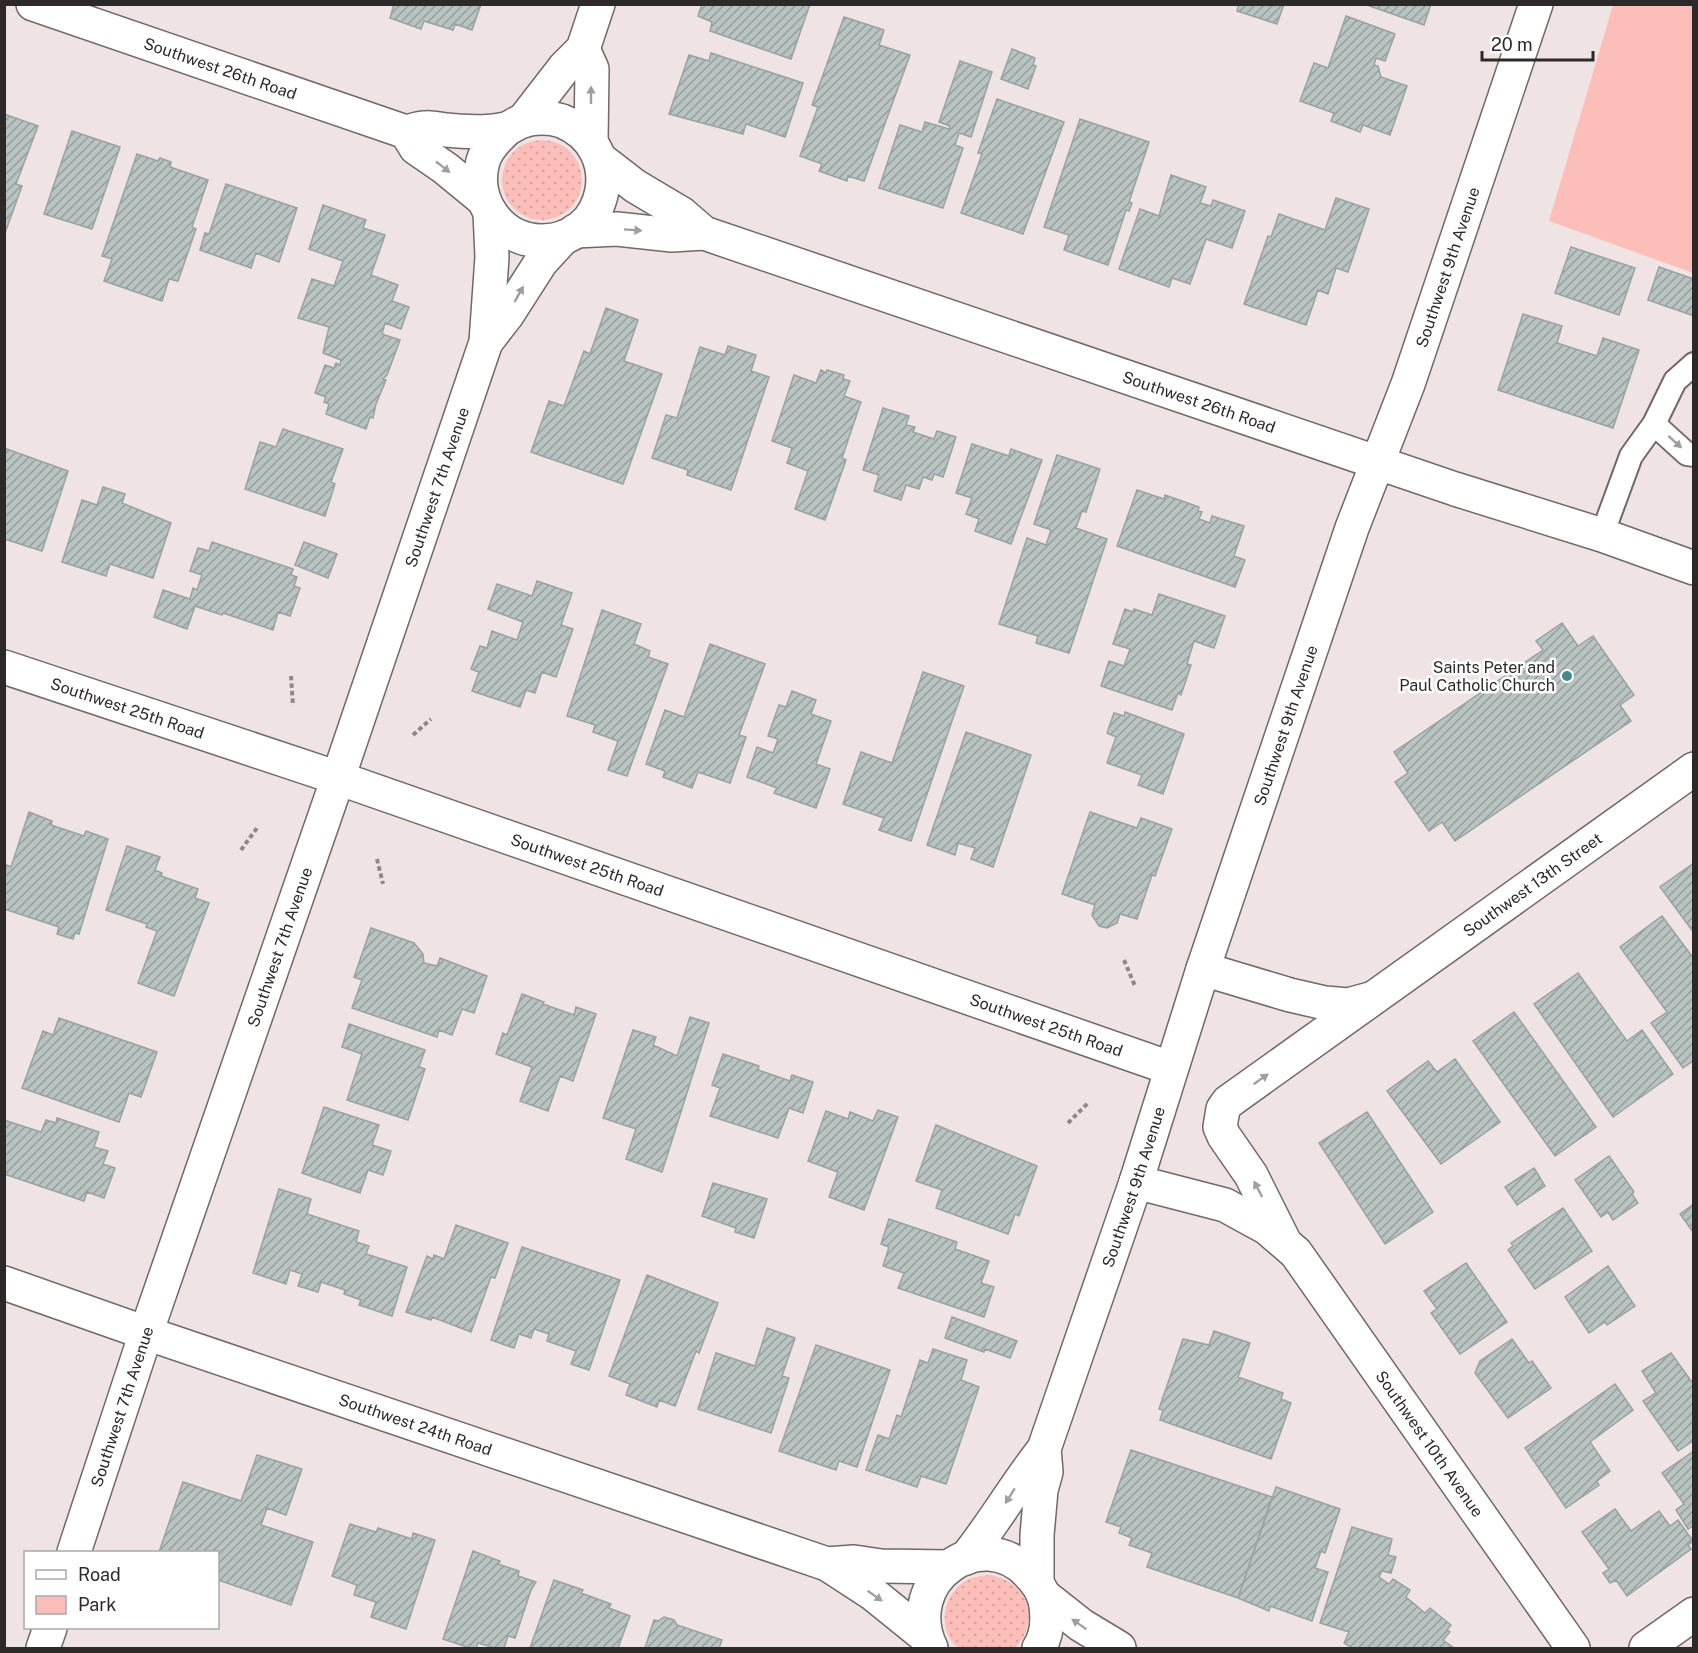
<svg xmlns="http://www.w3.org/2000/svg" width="1698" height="1653" font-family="'Public Sans',sans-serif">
<defs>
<pattern id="green-dots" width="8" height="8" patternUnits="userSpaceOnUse" patternTransform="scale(1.5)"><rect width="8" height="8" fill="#fbbeb9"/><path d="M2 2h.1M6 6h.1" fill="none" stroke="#d7a39f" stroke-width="1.8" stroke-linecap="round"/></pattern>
<pattern id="building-hatch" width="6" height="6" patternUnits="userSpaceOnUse" patternTransform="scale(1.5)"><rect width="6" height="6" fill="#b8c3c2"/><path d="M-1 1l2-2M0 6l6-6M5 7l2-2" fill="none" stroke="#969e9e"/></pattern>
</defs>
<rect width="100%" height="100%" fill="#efe4e3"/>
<path fill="url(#green-dots)" d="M502 180a40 40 0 1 1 80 0a40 40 0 1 1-80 0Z
M 991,1575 C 1001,1578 1010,1581 1017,1588 C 1034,1605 1031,1633 1015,1648 L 958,1648 C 938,1631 941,1597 964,1582 C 972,1576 981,1576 991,1575 Z"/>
<path fill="#fbbeb9" d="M 1613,5 L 1693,5 L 1693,273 L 1549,221 Z"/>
<path fill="url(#building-hatch)" stroke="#97a2a1" stroke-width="1.5" d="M 394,4 L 481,4 L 472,30 L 455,24 L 453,30 L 424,21 L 421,29 L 390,18 Z
M 702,4 L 810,4 L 791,59 L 710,31 L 712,22 L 698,16 Z
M 1239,4 L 1284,4 L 1277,24 L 1237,11 Z
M 1364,4 L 1431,4 L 1424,25 Z
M 1346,16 L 1395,34 L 1385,61 L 1376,58 L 1374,65 L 1378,66 L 1381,77 L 1407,86 L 1390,135 L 1363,125 L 1360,132 L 1331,121 L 1334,113 L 1300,101 L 1314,63 L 1328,68 Z
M 844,17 L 884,30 L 879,45 L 910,55 L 864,181 L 848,176 L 847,181 L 819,171 L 822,164 L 800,156 L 818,107 L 812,105 Z
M 1012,49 L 1035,58 L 1033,65 L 1036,66 L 1028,89 L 1001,79 Z
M 711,53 L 803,83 L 785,137 L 746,124 L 743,134 L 669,114 L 689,55 L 709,61 Z
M 960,61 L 992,72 L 971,137 L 959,133 L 955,145 L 963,148 L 943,208 L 879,188 L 900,125 L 922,132 L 925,122 L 949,129 L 950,126 L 939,122 Z
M 997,99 L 1064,122 L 1023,234 L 961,213 L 982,154 L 978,153 Z
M 4,114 L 38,126 L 16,184 L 22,186 L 5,233 Z
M 1080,119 L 1149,142 L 1129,202 L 1132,203 L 1129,211 L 1126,210 L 1108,265 L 1064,250 L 1069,235 L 1044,227 Z
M 72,131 L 120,147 L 92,229 L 44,214 Z
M 137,154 L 158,161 L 160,158 L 171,162 L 170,167 L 208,180 L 192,227 L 196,229 L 178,281 L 169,279 L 162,301 L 104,281 L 112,259 L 102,256 Z
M 1171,175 L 1206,187 L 1200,203 L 1211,206 L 1213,200 L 1245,211 L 1232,248 L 1206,239 L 1190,284 L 1172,278 L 1169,287 L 1119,269 L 1140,209 L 1159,216 Z
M 226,184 L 297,208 L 279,262 L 256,253 L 251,268 L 200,250 L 205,233 L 209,234 Z
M 1336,198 L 1369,209 L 1348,272 L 1336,268 L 1328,294 L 1318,290 L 1306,325 L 1244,304 L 1268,236 L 1271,237 L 1279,214 L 1325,230 Z
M 323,205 L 366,220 L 363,228 L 385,235 L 371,275 L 398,285 L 392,301 L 409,307 L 401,329 L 385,323 L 382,334 L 400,340 L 387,375 L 383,379 L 386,380 L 376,404 L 373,418 L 370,417 L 366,429 L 326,414 L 329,404 L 324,402 L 326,397 L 315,393 L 325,365 L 334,368 L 336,363 L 340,365 L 341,360 L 323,353 L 329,327 L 298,318 L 312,279 L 334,286 L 343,261 L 309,249 Z
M 1571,247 L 1635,268 L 1619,315 L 1555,293 Z
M 1659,267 L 1694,279 L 1694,316 L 1648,300 Z
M 606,308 L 638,320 L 624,361 L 662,374 L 623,484 L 531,452 L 549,401 L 564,406 L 584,351 L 590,354 Z
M 1523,314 L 1562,326 L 1557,343 L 1597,356 L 1603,338 L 1639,350 L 1613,428 L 1498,390 Z
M 728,346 L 756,355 L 751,371 L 769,377 L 731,490 L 687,475 L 688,470 L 652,458 L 666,415 L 677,418 L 700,347 L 725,355 Z
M 821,370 L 826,373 L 827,370 L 844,375 L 843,379 L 850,381 L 844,396 L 861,402 L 842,458 L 846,460 L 825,520 L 795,509 L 808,471 L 787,463 L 792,448 L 772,441 L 794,375 L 816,383 Z
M 883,408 L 909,416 L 906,425 L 915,427 L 913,432 L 934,439 L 937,431 L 956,437 L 943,477 L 934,474 L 932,480 L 923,477 L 919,489 L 906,485 L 901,500 L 874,491 L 879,475 L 863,470 Z
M 283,429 L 343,449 L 331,482 L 335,484 L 325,516 L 245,489 L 260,442 L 276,447 Z
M 972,444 L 1009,456 L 1011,449 L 1042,460 L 1011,544 L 975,531 L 979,519 L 966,514 L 972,498 L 956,493 Z
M 4,448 L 68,471 L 42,551 L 4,539 Z
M 1057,455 L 1100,469 L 1086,512 L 1082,511 L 1076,528 L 1107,539 L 1069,653 L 1036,643 L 1038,636 L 999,624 L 1027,538 L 1046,545 L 1051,530 L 1034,524 Z
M 103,487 L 125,494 L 122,503 L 171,523 L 153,578 L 110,564 L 106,576 L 62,562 L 82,500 L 97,505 Z
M 1137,490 L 1164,499 L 1165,495 L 1199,507 L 1198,511 L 1202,512 L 1199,519 L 1210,523 L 1212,516 L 1244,526 L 1234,556 L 1245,560 L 1235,587 L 1117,546 Z
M 212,542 L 293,569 L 291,575 L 297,577 L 294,586 L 300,588 L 290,616 L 278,612 L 273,630 L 223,613 L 222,615 L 195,606 L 187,629 L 154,617 L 163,590 L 190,599 L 193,588 L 197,590 L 202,575 L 190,571 L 198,548 L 209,551 Z
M 304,542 L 337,554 L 328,578 L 295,565 Z
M 537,581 L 572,593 L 561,625 L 573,629 L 556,677 L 542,672 L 535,693 L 526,690 L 520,707 L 472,691 L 479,672 L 471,669 L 480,646 L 487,648 L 492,631 L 517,640 L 523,622 L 488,609 L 497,584 L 532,596 Z
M 1159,594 L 1225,616 L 1214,648 L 1194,641 L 1187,664 L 1191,665 L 1181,695 L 1178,693 L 1172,710 L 1101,686 L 1109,661 L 1124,666 L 1130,649 L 1113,644 L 1125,609 L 1133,612 L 1134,609 L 1152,615 Z
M 602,610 L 641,624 L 634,644 L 650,651 L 648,657 L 668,664 L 627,776 L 608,770 L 618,741 L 593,732 L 595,725 L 567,716 Z
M 1562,623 L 1578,646 L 1593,636 L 1634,695 L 1620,705 L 1631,721 L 1455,841 L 1442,822 L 1429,831 L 1395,782 L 1408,773 L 1394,752 L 1543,650 L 1536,641 Z
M 710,644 L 765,664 L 739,735 L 746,737 L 730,783 L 698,772 L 692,788 L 663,777 L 665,771 L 646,764 L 665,710 L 684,717 Z
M 923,672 L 964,686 L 911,841 L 879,830 L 884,818 L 843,804 L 861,752 L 892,763 Z
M 792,691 L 816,700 L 811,714 L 831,721 L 816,764 L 830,769 L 816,808 L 774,793 L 777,788 L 747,777 L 757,747 L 773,753 L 778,739 L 768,736 L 779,705 L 786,707 Z
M 1125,712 L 1184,734 L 1163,794 L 1138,785 L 1142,775 L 1107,763 L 1116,737 L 1107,733 L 1114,713 L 1124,716 Z
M 966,732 L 1031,755 L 993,867 L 971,859 L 975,848 L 958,843 L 955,855 L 927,845 Z
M 29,812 L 52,821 L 51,825 L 84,836 L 86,831 L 108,839 L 79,934 L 75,933 L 73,939 L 57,934 L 59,927 L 4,909 L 4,873 L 7,865 L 11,867 Z
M 1090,812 L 1137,828 L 1141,818 L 1172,829 L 1155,876 L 1152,875 L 1137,919 L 1120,914 L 1117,923 L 1107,928 L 1099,926 L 1092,915 L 1095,905 L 1062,894 Z
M 127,846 L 160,857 L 155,870 L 162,873 L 161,876 L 198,889 L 195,898 L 209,903 L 174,996 L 138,983 L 157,931 L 146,927 L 147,924 L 106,910 Z
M 1694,863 L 1694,933 L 1660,887 Z
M 1662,916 L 1694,959 L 1694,1060 L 1683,1068 L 1651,1023 L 1667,1012 L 1620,947 Z
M 371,928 L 414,943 L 423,954 L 424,963 L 437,966 L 440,958 L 487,976 L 474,1013 L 462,1009 L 452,1035 L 439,1030 L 437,1037 L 352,1008 L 362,980 L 354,977 Z
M 1578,973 L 1627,1041 L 1642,1030 L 1673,1074 L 1613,1117 L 1534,1004 Z
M 522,994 L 544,1002 L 543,1004 L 574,1015 L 576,1007 L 596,1014 L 573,1081 L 560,1076 L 548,1111 L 520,1101 L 532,1067 L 496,1054 L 503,1033 L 507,1035 Z
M 1514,1012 L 1596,1127 L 1555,1156 L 1473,1041 Z
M 690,1017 L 709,1023 L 662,1172 L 626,1159 L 636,1129 L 603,1118 L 633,1030 L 656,1037 L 653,1045 L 677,1056 Z
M 59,1018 L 157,1052 L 141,1097 L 129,1093 L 119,1122 L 22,1088 L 43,1031 L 53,1035 Z
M 349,1024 L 425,1050 L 419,1067 L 425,1069 L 408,1120 L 347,1100 L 362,1054 L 342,1047 Z
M 723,1054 L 759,1066 L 758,1070 L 790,1081 L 792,1075 L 813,1082 L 803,1113 L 789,1108 L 778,1138 L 710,1116 L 720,1088 L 712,1085 Z
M 1455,1059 L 1500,1122 L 1441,1164 L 1387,1091 L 1428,1061 L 1437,1072 Z
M 324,1107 L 379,1125 L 372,1145 L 391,1151 L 383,1175 L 368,1170 L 360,1193 L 302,1173 Z
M 878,1110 L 898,1117 L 864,1210 L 829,1197 L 838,1172 L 808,1161 L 826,1111 L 848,1119 L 850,1112 L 873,1121 Z
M 1367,1112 L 1433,1212 L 1385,1244 L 1319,1143 Z
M 57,1118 L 99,1132 L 94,1147 L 108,1151 L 103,1164 L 115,1168 L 104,1198 L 87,1192 L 84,1201 L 4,1174 L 4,1120 L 41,1132 L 46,1120 L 56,1123 Z
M 936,1125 L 1037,1166 L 1019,1216 L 1015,1214 L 1008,1234 L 936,1208 L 942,1190 L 916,1181 Z
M 1609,1156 L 1634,1192 L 1632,1194 L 1638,1203 L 1613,1220 L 1608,1212 L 1601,1217 L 1575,1180 Z
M 1534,1168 L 1545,1186 L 1517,1205 L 1505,1187 Z
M 713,1183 L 767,1199 L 754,1238 L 735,1232 L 736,1228 L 702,1216 Z
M 279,1189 L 311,1199 L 307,1214 L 359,1231 L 356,1242 L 369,1246 L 366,1254 L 407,1267 L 392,1316 L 359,1305 L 361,1300 L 344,1294 L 345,1290 L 321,1282 L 318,1292 L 298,1286 L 302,1274 L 290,1270 L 286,1284 L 253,1273 Z
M 1694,1204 L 1694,1232 L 1693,1232 L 1680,1214 Z
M 1563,1208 L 1592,1251 L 1535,1289 L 1508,1250 L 1513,1246 L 1511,1243 Z
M 889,1219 L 957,1242 L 955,1249 L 989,1261 L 981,1283 L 994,1287 L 984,1317 L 898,1288 L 904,1273 L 883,1266 L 889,1247 L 881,1244 Z
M 456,1225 L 508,1243 L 495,1278 L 491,1277 L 471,1332 L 432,1317 L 431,1320 L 406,1312 L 427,1256 L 433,1259 L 434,1255 L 444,1259 Z
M 522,1247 L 620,1280 L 589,1370 L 571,1364 L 576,1351 L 547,1341 L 549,1334 L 534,1329 L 531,1338 L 519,1334 L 514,1348 L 491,1340 Z
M 1466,1263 L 1507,1322 L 1460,1354 L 1431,1313 L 1437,1309 L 1424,1291 Z
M 1608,1266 L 1635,1306 L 1607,1325 L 1605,1322 L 1589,1333 L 1565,1297 Z
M 647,1275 L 718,1303 L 699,1353 L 696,1351 L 675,1406 L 659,1400 L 657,1407 L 626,1395 L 630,1384 L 609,1376 Z
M 952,1317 L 1017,1341 L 1010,1358 L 985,1349 L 984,1352 L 945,1338 Z
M 767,1328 L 795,1338 L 782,1376 L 789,1378 L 771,1433 L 698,1409 L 716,1353 L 755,1366 Z
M 1214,1331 L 1250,1343 L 1238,1377 L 1283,1393 L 1281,1399 L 1291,1403 L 1271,1459 L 1160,1420 L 1163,1410 L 1159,1409 L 1183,1339 L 1209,1345 Z
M 1512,1339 L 1529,1363 L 1532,1361 L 1551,1388 L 1508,1418 L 1475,1373 L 1480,1361 Z
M 816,1345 L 890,1370 L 857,1467 L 839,1461 L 836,1470 L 779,1451 Z
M 933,1349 L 967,1360 L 961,1380 L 979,1387 L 946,1484 L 921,1476 L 917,1487 L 866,1470 L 878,1435 L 889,1439 L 897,1415 L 901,1417 L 920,1360 L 928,1363 Z
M 1671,1353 L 1694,1385 L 1694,1440 L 1678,1451 L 1643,1401 L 1656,1393 L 1642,1371 Z
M 1615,1384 L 1633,1410 L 1590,1442 L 1610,1471 L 1597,1481 L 1599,1485 L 1566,1508 L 1525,1448 Z
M 1131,1450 L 1272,1497 L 1238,1598 L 1147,1567 L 1152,1553 L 1129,1545 L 1132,1538 L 1119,1533 L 1121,1527 L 1106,1522 Z
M 1694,1451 L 1694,1525 L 1688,1529 L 1676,1510 L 1684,1504 L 1662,1473 Z
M 257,1455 L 302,1469 L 286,1515 L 267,1508 L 261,1525 L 313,1542 L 291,1605 L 218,1580 L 218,1552 L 159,1552 L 183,1482 L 241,1501 Z
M 1276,1487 L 1340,1509 L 1325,1553 L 1321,1551 L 1315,1568 L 1328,1572 L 1312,1621 L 1270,1606 L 1269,1611 L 1238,1598 Z
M 1615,1509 L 1631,1531 L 1659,1511 L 1670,1526 L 1678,1520 L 1693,1541 L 1688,1545 L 1691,1549 L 1627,1596 L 1616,1580 L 1610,1583 L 1603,1573 L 1609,1569 L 1582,1532 Z
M 350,1524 L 376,1532 L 378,1528 L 412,1539 L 413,1533 L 435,1540 L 406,1629 L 371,1617 L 376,1602 L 354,1595 L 357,1585 L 332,1576 Z
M 1352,1527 L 1392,1539 L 1388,1555 L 1396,1557 L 1391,1573 L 1382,1571 L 1379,1577 L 1389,1584 L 1393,1579 L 1410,1590 L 1406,1597 L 1425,1613 L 1430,1608 L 1451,1625 L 1447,1630 L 1450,1632 L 1443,1640 L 1454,1648 L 1352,1648 L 1344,1643 L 1349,1632 L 1320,1623 Z
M 473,1551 L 500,1561 L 498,1564 L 519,1571 L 518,1576 L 536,1582 L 531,1590 L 515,1638 L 508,1636 L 504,1648 L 494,1648 L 478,1643 L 476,1648 L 470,1648 L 443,1639 Z
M 554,1580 L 583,1590 L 581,1593 L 611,1604 L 609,1608 L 630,1616 L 618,1648 L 530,1648 Z
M 664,1617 L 674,1620 L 677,1625 L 722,1640 L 719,1648 L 645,1648 L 654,1620 L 658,1621 Z"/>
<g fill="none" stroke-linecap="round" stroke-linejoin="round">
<defs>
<path id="service" d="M 1694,364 L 1675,381 L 1654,424 L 1687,454 L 1694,455
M 1602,535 L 1631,456 L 1654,424"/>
<g id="minor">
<path id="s1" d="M 33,4 L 406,132 C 412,131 418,128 424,128 C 431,127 439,129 446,130 C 465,132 487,133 505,129 C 511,128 516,123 522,121 C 534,117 550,117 562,121 C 628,148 609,242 541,241 C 500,240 472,201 483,161 C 487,148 497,138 507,129"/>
<path d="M 583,49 L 592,69 L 591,142"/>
<path d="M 523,121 L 564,68 L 583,49 L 598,4"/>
<path d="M 406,132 L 416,148 L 445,168 L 484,200"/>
<path id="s2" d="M 600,159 L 635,186 L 682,214 L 704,233 L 1455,489 L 1602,535 L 1694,568"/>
<path d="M 575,231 L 617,229 L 672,235 L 704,233"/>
<path d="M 486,342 L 507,315 L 541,262 L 564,237"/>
<path id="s3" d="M 4,667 L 338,778 L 1170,1068"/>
<path d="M 1203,969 L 1290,995 L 1325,1003 L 1348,1005 L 1370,999"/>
<path id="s4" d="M 1136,1182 L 1225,1205 L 1267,1228 L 1296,1253 L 1573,1648"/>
<path id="s5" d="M 1284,1241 L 1251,1175 L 1224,1136 L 1220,1127 L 1223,1109 L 1228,1102 L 1694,769"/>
<path id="s6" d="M 4,1283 L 146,1333 L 827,1564 L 873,1594 L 925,1636"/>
<path id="s7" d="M 74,1552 L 146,1333 L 338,778 L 486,342 L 492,257 L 490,212"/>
<path id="s8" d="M 966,1558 C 994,1523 1016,1484 1044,1449 L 1136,1182 L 1203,969 L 1352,528 L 1408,384 L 1536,4"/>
<path d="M 827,1564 L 854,1562 L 881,1566 L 949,1567"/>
<path d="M 1037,1582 L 1037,1535 L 1041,1490 L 1046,1472 L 1044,1449"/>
<path d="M 1043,1595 L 1081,1625 L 1119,1648"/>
<path d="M 43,1648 L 50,1628"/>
<path d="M 931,1648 C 899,1580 981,1523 1028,1573 C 1036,1581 1042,1589 1045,1600 C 1048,1616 1048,1634 1039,1648"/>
<path d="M 1646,1648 L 1694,1614"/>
</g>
</defs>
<use href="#service" stroke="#716867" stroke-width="26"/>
<use href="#minor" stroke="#716867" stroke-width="36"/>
<path stroke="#908888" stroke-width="4" stroke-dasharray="4.5 3" stroke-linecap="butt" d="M 291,676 L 293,706
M 413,735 L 431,719
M 241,850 L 257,828
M 377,859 L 383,884
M 1124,960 L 1135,986
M 1068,1123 L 1089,1102"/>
<use href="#service" stroke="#fff" stroke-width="22"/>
<use href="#minor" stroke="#fff" stroke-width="33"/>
</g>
<defs><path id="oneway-solid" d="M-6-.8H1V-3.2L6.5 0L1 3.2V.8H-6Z" transform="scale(1.5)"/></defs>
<g fill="#a09f9f">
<use href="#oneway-solid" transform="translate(591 95) rotate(-90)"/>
<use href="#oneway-solid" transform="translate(443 167) rotate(38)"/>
<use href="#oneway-solid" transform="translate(633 230) rotate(4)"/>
<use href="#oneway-solid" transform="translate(519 294) rotate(-60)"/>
<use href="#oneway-solid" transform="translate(1675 442) rotate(42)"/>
<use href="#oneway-solid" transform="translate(1261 1079) rotate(-35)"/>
<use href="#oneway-solid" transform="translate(1258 1189) rotate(-117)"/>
<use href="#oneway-solid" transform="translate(1010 1496) rotate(122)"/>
<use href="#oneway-solid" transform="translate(875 1596) rotate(35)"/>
<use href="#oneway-solid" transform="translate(1079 1624) rotate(-145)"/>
</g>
<circle fill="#438a86" stroke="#fff" stroke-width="2" cx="1567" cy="676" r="6"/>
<g text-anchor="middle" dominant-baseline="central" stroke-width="5" stroke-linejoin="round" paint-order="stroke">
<g font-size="16" fill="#2d2929" stroke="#fff">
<text stroke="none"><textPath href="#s1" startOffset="198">Southwest 26th Road</textPath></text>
<text stroke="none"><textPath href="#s8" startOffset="1383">Southwest 9th Avenue</textPath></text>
<text stroke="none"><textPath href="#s2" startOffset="651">Southwest 26th Road</textPath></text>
<text stroke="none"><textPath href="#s7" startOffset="1125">Southwest 7th Avenue</textPath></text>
<text stroke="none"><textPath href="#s3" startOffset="130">Southwest 25th Road</textPath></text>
<text stroke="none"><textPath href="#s8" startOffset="897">Southwest 9th Avenue</textPath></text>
<text stroke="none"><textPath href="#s3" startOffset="616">Southwest 25th Road</textPath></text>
<text stroke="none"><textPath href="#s5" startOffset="532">Southwest 13th Street</textPath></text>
<text stroke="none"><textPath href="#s7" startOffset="639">Southwest 7th Avenue</textPath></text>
<text stroke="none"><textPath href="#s3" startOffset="1102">Southwest 25th Road</textPath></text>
<text stroke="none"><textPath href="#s8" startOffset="411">Southwest 9th Avenue</textPath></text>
<text stroke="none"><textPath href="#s7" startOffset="153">Southwest 7th Avenue</textPath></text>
<text stroke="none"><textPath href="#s6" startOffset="435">Southwest 24th Road</textPath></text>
<text stroke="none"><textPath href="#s4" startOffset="411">Southwest 10th Avenue</textPath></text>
</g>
<g font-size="16" fill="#2d2929" stroke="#fff" text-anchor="end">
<text x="1555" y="667">Saints Peter and<tspan x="1555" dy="18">Paul Catholic Church</tspan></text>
</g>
</g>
<rect width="1698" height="1653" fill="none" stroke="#2d2929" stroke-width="12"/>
<rect x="24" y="1551" width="195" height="78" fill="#ffffff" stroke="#aba9a9" stroke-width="1.5"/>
<rect x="36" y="1570" width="30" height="9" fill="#ffffff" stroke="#aba9a9" stroke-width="1.5"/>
<text x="78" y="1581" font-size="18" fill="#2d2929">Road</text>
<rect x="36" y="1596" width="30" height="18" fill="#fbbeb9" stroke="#aba9a9" stroke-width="1.5"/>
<text x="78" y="1611" font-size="18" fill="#2d2929">Park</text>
<path d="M1482 51v9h111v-9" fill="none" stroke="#2d2929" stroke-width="3"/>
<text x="1491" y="51" font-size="18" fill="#2d2929" stroke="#ffffff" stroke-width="4.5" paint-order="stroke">20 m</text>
</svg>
